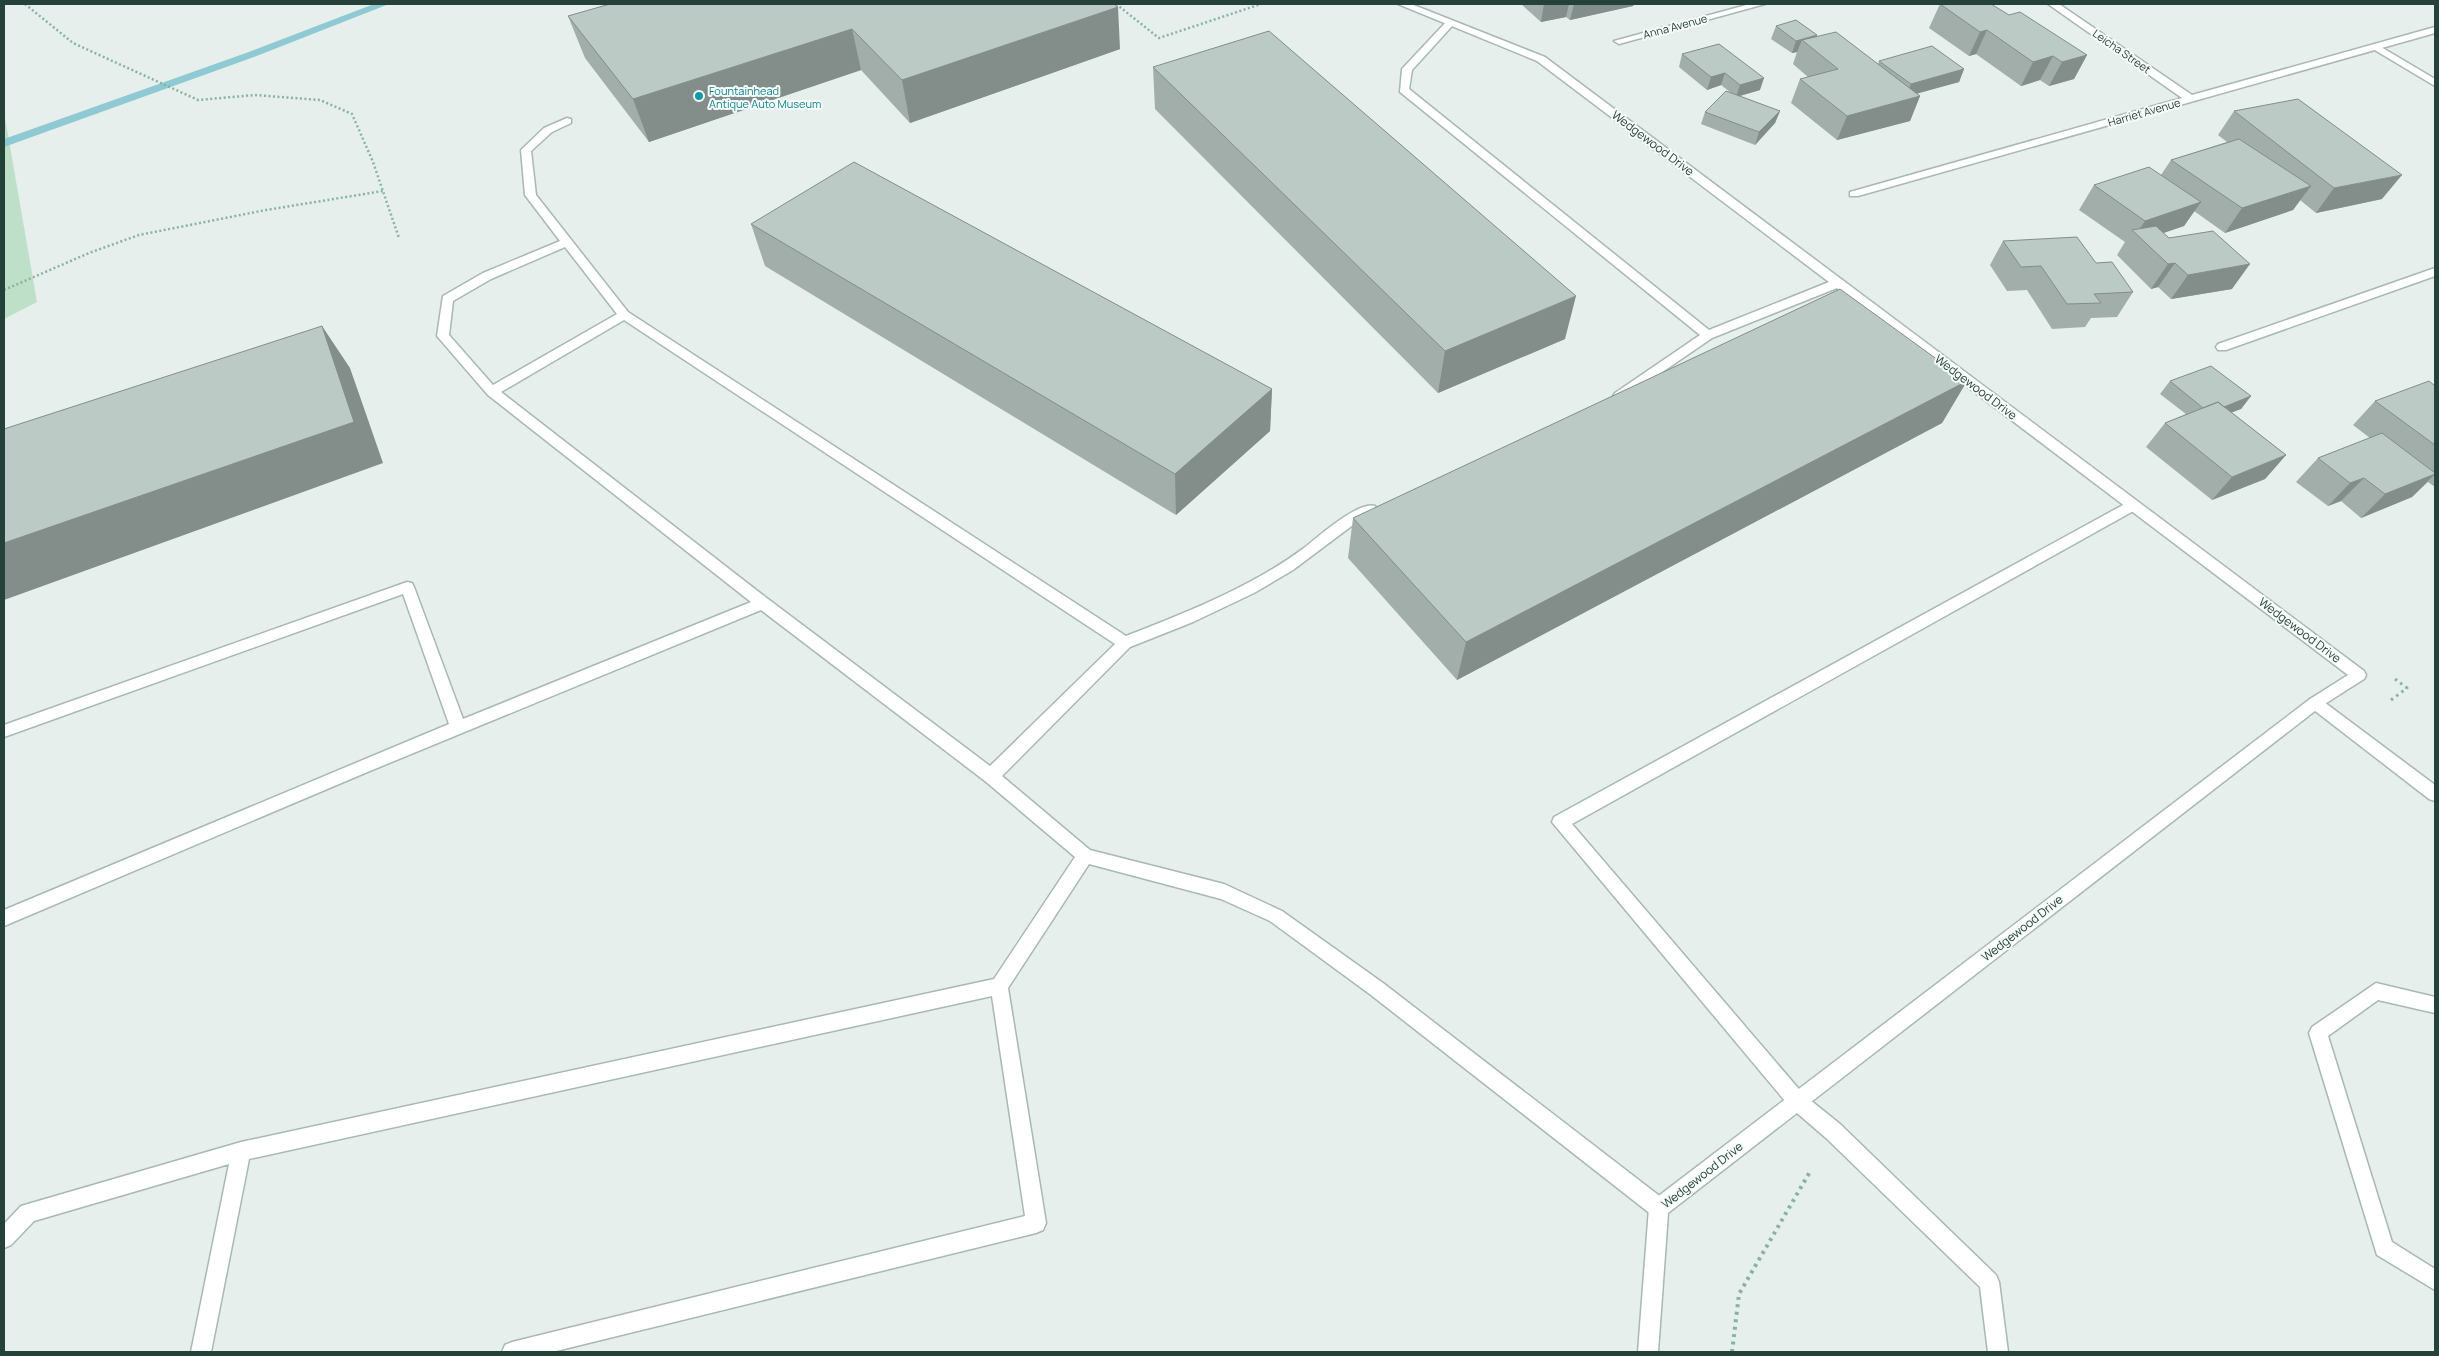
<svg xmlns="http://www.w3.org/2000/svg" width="2439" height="1356" font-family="Manrope,sans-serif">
<rect width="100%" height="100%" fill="#e6efeb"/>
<path fill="#bfe0c8" d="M 4,112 L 37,302 L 4,319 Z"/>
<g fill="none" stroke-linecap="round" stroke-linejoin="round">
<path fill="#8ec9d4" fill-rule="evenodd" d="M 374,4 L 389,4 L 254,57 L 4,147 L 4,139 L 246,53 Z"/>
<defs>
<path id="service" d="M 1450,20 L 1455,23 L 1453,25 L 1412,70 L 1409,89 L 1709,330 L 1834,280 L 1842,280 L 1844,283 L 1842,286 L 1712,338 L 1623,399 L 1615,399 L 1613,396 L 1615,393 L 1700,335 L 1400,92 L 1402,69 L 1447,21 Z
M 2376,44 L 2435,79 L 2435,86 L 2373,49 L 2373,45 Z
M 567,118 L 571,119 L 571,123 L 552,132 L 531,151 L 536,195 L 628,312 L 1126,636 C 1188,612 1251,587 1304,548 C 1318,537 1358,501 1375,506 L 1377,510 L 1375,514 L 1353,525 L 1293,570 L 1254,593 L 1193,622 L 1130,647 L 1002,776 L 1090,850 L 1224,884 L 1282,911 L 1383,983 L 1666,1201 L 1669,1208 L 1666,1215 L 1659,1218 L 1652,1215 L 1371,995 L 1270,921 L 1221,899 L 1089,864 L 1008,988 L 1046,1223 L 1043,1230 L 1036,1233 L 552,1352 L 502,1352 L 505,1345 L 512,1342 L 1025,1216 L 992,996 L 249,1159 L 211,1352 L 191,1352 L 229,1164 L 34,1221 L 11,1245 L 4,1248 L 4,1224 L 21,1206 L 241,1142 L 994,979 L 1075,857 L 985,781 L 761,610 L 365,773 L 4,926 L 4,910 L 449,724 L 403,594 L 4,737 L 4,725 L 407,582 L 412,583 L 414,587 L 463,719 L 751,602 L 488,395 L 437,336 L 443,296 L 483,273 L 560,241 L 525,195 L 521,150 L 544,128 ZM 565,247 L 617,314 L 493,385 L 449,335 L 453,301 L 491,279 ZM 624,320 L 1115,644 L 990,766 L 768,599 L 501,392 Z
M 2435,268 L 2435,276 L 2226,350 L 2218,350 L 2216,347 L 2218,344 Z
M 2132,500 L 2139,505 L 2137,509 L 1572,824 L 1804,1095 L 1840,1124 L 1996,1275 L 1999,1282 L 2008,1352 L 1988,1352 L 1980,1287 L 1826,1138 L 1790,1107 L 1552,822 L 1554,817 Z
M 2315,697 L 2320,699 L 2435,785 L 2435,801 L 2429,799 L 2310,707 L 2307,703 L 2310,699 Z
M 2376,983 L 2435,997 L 2435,1013 L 2378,1000 L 2328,1036 L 2392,1242 L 2435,1269 L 2435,1290 L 2377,1255 L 2309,1033 L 2312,1027 Z"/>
<path id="minor" d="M 1398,4 L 1411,4 L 1545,57 L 2364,671 L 2366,675 L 2364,679 L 2320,707 L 1668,1213 L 1658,1352 L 1638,1352 L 1649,1208 L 1652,1201 L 2310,699 L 2348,675 L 1537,61 Z
M 1750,4 L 1765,4 L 1619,44 L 1614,41 Z
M 2048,4 L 2059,4 L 2192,95 L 2435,27 L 2435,33 L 1858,196 L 1850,196 L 1850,192 L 2182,98 Z"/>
</defs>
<use href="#service" stroke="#a8b8b2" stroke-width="3"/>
<use href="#minor" stroke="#a8b8b2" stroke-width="3"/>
<path stroke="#86b3a5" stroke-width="2.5" stroke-dasharray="2 2.5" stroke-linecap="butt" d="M 25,4 L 73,43 L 198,100 L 255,95 L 320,100 L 352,114 L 373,162 L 399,238
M 1116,4 L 1159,38 L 1261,4
M 4,290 L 89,253 L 139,235 L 266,210 L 383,191"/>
<path stroke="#86b3a5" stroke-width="3" stroke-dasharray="2.5 4" stroke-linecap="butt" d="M 2391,700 L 2407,688 L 2395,679"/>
<path stroke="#86b3a5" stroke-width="4" stroke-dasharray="3 4.5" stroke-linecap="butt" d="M 1732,1352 L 1739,1294 L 1811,1170"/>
<use href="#service" fill="#fff" fill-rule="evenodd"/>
<use href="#minor" fill="#fff" fill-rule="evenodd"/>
</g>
<path fill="#a1aea9" d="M 610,4 L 1120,49 L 910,123 L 861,70 L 649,142 L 585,58 L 568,16 Z
M 1521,4 L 1634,4 L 1633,6 L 1570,20 L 1566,17 L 1541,22 Z
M 1940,4 L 2009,15 L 2087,55 L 2074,79 L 2049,86 L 2040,80 L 2021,86 L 1976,54 L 1969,56 L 1929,28 Z
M 1776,26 L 1817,36 L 1878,64 L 1879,61 L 1964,69 L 1959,82 L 1917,93 L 1920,96 L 1910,121 L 1837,140 L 1791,103 L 1800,79 L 1808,77 L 1793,64 L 1797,52 L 1792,53 L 1771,39 Z
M 1719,44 L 1760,90 L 1740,96 L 1780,111 L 1775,123 L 1755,145 L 1701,124 L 1705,112 L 1730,92 L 1721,85 L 1707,90 L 1679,67 L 1682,54 Z
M 1153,67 L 1565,339 L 1438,393 L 1155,109 Z
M 2234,111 L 2382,199 L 2316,213 L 2300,200 L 2293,210 L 2225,233 L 2194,211 L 2184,226 L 2163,233 L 2232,289 L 2171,299 L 2158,287 L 2151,289 L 2117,255 L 2125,242 L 2079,210 L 2094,185 L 2161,175 L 2171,160 L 2227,142 L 2218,135 Z
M 751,224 L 1272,389 L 1270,431 L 1176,515 L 765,266 Z
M 2003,241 L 2096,263 L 2133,292 L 2117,317 L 2091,318 L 2085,327 L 2052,329 L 2027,290 L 2007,291 L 1990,265 Z
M 1967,381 L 1942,423 L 1457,680 L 1348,558 L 1353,518 Z
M 2170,381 L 2251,396 L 2241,409 L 2231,412 L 2286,455 L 2265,479 L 2212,500 L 2146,447 L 2165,423 L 2186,414 L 2160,394 Z
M 2435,386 L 2435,487 L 2428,482 L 2412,497 L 2361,518 L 2341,501 L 2328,506 L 2296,482 L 2318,458 L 2370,438 L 2353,425 L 2375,401 Z"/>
<path fill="#838d89" d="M 1544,4 L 1569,4 L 1566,17 L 1541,22 Z
M 1574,4 L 1634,4 L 1633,6 L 1570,20 Z
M 1118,7 L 1120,49 L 910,123 L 902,80 Z
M 852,29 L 861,70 L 649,142 L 633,99 Z
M 1987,30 L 1976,54 L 1969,56 L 1980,32 Z
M 1817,35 L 1813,47 L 1802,40 L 1797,52 L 1792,53 L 1796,41 Z
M 2087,55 L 2074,79 L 2049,86 L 2062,62 Z
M 2053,56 L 2040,80 L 2021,86 L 2033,62 Z
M 1964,69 L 1959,82 L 1905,97 L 1911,84 Z
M 1725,73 L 1721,85 L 1707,90 L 1711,77 Z
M 1764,78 L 1760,90 L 1736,97 L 1740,85 Z
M 1920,96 L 1910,121 L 1837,140 L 1847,116 Z
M 1780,111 L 1775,123 L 1755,145 L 1759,132 Z
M 2402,175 L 2382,199 L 2316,213 L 2334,188 Z
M 2311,186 L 2293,210 L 2225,233 L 2242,208 Z
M 2201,202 L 2184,226 L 2143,240 L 2136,234 L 2145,221 Z
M 2175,263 L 2158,287 L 2151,289 L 2168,264 Z
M 2250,264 L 2232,289 L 2171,299 L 2188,275 Z
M 1576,296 L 1565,339 L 1438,393 L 1445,351 Z
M 322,326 L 350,368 L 383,463 L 4,600 L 4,543 Z
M 1967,381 L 1942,423 L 1457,680 L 1466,642 Z
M 1272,389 L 1270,431 L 1176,515 L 1175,474 Z
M 2251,396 L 2241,409 L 2199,425 L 2208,412 Z
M 2286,455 L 2265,479 L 2212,500 L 2232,477 Z
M 2435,474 L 2412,497 L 2361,518 L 2385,494 Z
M 2364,478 L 2341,501 L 2328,506 L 2350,483 Z"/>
<path fill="#bbcac4" stroke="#838d89" d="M 610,4 L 1114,4 L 1118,7 L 902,80 L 852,29 L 633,99 L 568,16 Z
M 1940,4 L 1991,4 L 2009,15 L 2020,12 L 2087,55 L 2062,62 L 2053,56 L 2033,62 L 1987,30 L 1980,32 Z
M 1796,20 L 1817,35 L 1796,41 L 1776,26 Z
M 1269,31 L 1576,296 L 1445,351 L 1153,67 Z
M 1836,32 L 1920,96 L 1847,116 L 1800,79 L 1838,69 L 1802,40 Z
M 1719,44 L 1764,78 L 1740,85 L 1725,73 L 1711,77 L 1682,54 Z
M 1932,46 L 1964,69 L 1911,84 L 1879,61 Z
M 1726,91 L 1780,111 L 1759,132 L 1705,112 Z
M 2298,99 L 2402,175 L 2334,188 L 2234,111 Z
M 2239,139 L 2311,186 L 2242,208 L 2171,160 Z
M 854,162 L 1272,389 L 1175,474 L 751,224 Z
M 2149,167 L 2201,202 L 2145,221 L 2094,185 Z
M 2156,226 L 2169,238 L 2213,231 L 2250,264 L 2188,275 L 2175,263 L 2168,264 L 2132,230 Z
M 2077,237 L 2096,263 L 2112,262 L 2133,292 L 2094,294 L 2101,303 L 2067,304 L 2041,266 L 2021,267 L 2003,241 Z
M 1840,289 L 1967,381 L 1466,642 L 1353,518 Z
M 322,326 L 354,422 L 4,543 L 4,429 Z
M 2211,366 L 2251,396 L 2224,407 L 2218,402 L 2203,408 L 2170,381 Z
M 2429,381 L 2435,386 L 2435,445 L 2375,401 Z
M 2218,402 L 2286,455 L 2232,477 L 2165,423 Z
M 2382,433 L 2435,473 L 2435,474 L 2385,494 L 2364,478 L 2350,483 L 2318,458 Z"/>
<circle fill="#0f9aa8" stroke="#f7fbf9" stroke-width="2" cx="699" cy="96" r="5"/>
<g text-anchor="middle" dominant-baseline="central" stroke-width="4" stroke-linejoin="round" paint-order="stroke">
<g font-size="11" fill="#24423a" stroke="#f7fbf9">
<text transform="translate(1675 26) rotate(-15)">Anna Avenue</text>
<text transform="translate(2122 51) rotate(35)">Leicha Street</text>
<text transform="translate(2144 112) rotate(-16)">Harriet Avenue</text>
</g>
<g font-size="11" fill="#0d838f" stroke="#f7fbf9" text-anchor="start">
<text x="709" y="90">Fountainhead<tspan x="709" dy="13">Antique Auto Museum</tspan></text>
</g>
<g font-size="12" fill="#24423a" stroke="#f7fbf9">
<text transform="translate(1653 143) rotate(37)">Wedgewood Drive</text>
<text transform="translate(1976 387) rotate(37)">Wedgewood Drive</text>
<text transform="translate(2300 630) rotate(37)">Wedgewood Drive</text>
<text transform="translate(2022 928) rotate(-38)">Wedgewood Drive</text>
<text transform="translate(1702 1175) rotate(-38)">Wedgewood Drive</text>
</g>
</g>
<rect width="2439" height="1356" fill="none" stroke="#24423a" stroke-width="10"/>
</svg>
